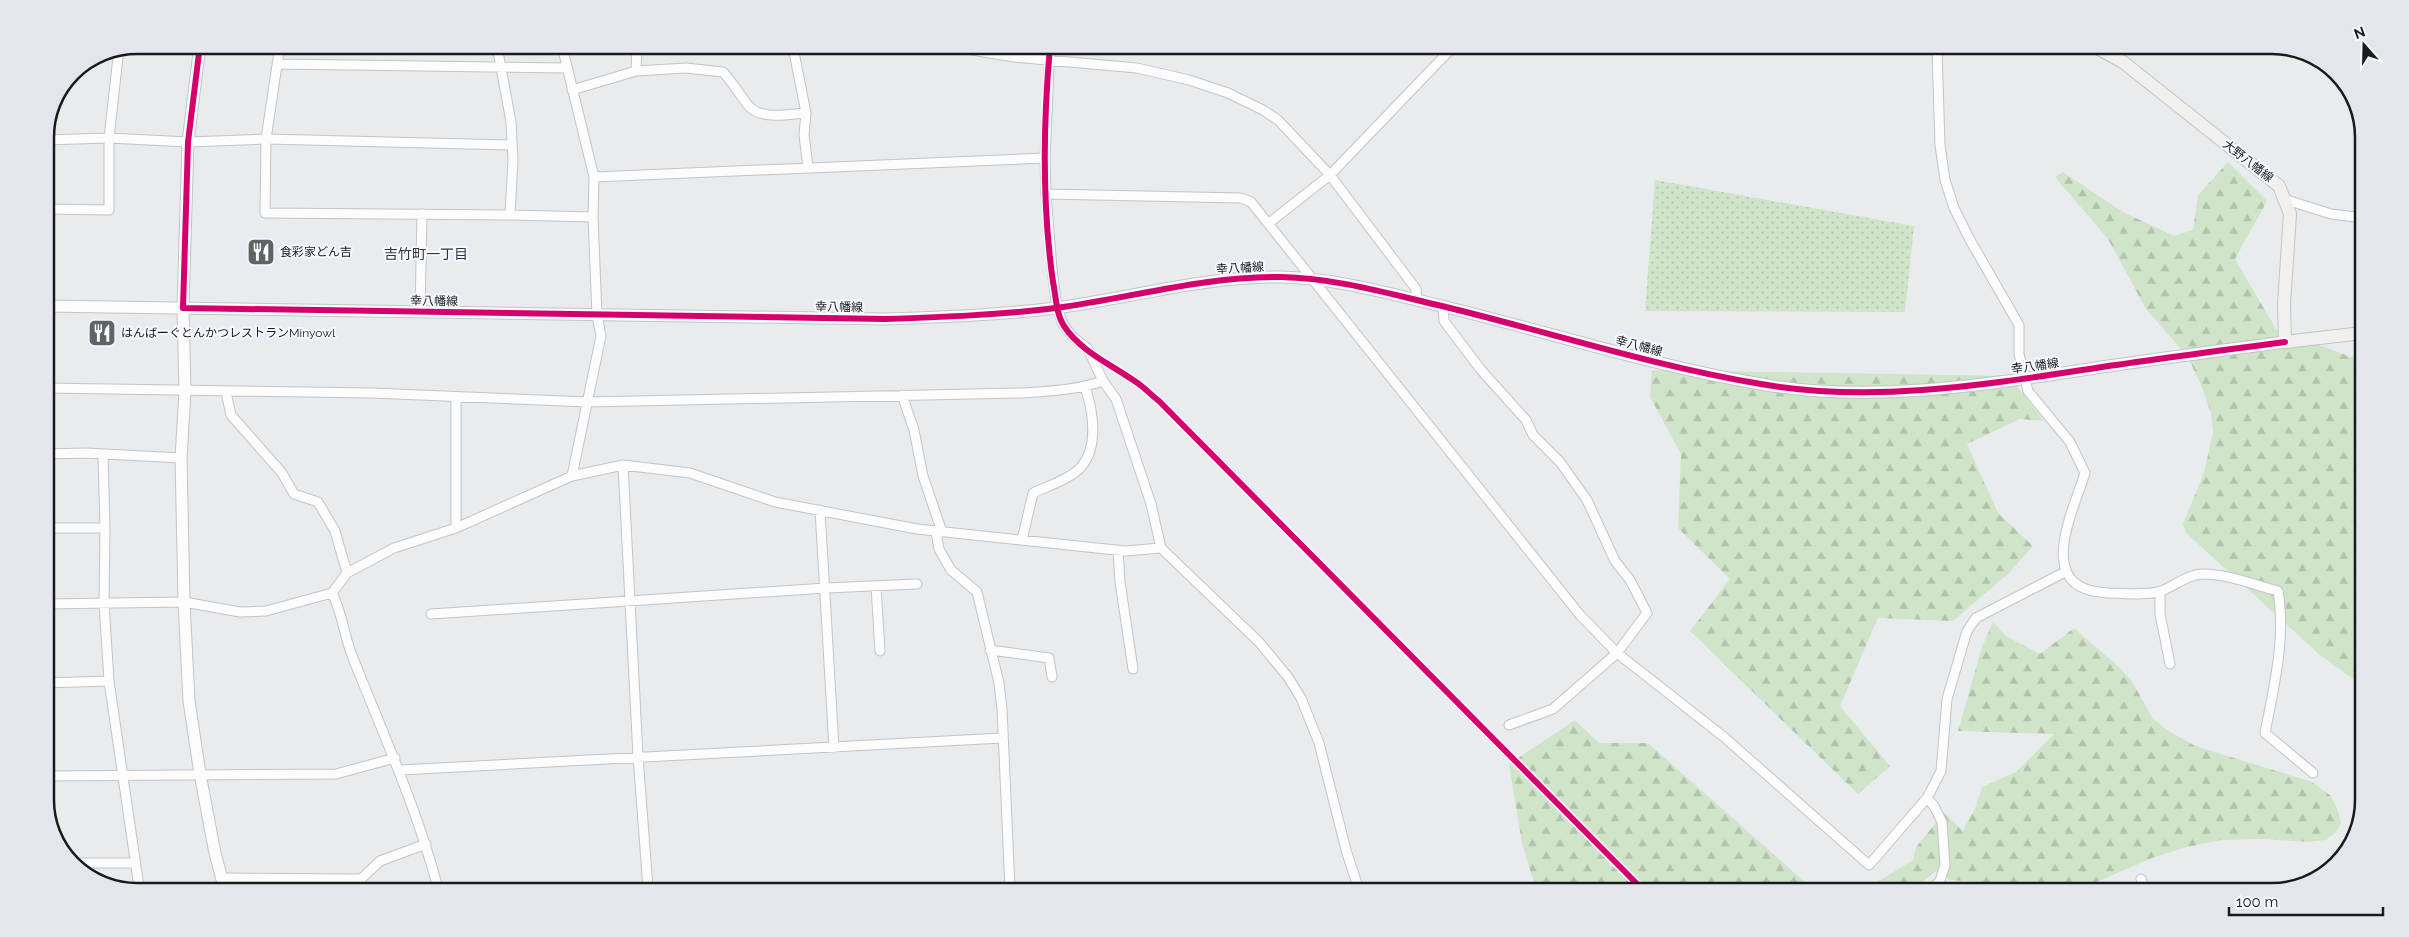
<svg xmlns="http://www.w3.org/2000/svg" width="2409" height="937" font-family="Raleway,'Noto Sans JP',sans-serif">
<defs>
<pattern id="grass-dots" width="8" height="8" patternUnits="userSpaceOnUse" patternTransform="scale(1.25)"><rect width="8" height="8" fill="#d0e4ca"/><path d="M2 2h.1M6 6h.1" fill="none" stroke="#b2c3ad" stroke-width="1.8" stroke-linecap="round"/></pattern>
<pattern id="forest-firs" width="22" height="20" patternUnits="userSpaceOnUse" patternTransform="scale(1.25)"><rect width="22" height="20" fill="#d0e4ca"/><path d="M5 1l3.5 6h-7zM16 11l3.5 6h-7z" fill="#b2c3ad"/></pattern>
<pattern id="water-ripples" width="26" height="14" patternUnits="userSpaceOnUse" patternTransform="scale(1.25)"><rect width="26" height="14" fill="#98c4ee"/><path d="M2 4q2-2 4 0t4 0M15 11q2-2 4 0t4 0" fill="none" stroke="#82a8cc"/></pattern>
</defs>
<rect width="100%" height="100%" fill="#e9ecef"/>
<path fill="url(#grass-dots)" d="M 1655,180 L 1914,226 L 1905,312 L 1645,311 Z"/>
<path fill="url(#forest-firs)" d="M 2228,162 L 2267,201 L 2235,259 L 2276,329 L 2351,357 L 2362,353 L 2360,684 L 2320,655 L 2186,533 L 2183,524 L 2204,473 L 2213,432 L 2211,413 L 2201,385 L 2188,357 L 2146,309 L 2108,239 L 2055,177 L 2063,172 L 2123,212 L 2174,236 L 2193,230 L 2198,195 Z
M 1652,370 L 2009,376 L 2044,421 L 2020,419 L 1967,444 L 1998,513 L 2033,546 L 2009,573 L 1953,621 L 1878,618 L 1840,706 L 1890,766 L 1858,794 L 1690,631 L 1730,579 L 1678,528 L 1681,454 L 1650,397 Z
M 1993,622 L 2006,636 L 2040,654 L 2074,628 L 2119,667 L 2133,683 L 2153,719 L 2169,731 L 2195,746 L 2312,782 L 2330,795 L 2338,811 L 2341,823 L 2336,832 L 2326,840 L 2308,842 L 2263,839 L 2221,840 L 2187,847 L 2152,858 L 2099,881 L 2064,892 L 2033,891 L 1980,882 L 1949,880 L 1936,871 L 1912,891 L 1863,891 L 1913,860 L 1916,847 L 1944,813 L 1963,831 L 1976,806 L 1982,787 L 2016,772 L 2054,734 L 1958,731 L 1982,647 Z
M 1575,720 L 1599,743 L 1648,743 L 1815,891 L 1536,890 L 1522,843 L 1509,764 Z"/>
<path fill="url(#water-ripples)" d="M 2162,883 L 2207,889 L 2209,892 L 2144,892 Z"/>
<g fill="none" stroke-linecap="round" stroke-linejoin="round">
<defs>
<path id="minor" d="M 280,45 L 266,139 L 265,213 L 510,215
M 497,46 L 511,122 L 513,160 L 510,215 L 593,217
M 562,46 L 594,177 L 593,217 L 597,315 L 601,336 L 572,476
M 793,47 L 806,113 L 804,135 L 808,167
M 954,47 L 1014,57 L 1137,68 L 1189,80 L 1228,93 L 1263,110 L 1278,120 L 1330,175 L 1416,289 L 1417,299
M 1050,47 L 1045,158 L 1046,194 L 1052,269 L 1057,308 L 1063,324 L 1072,336 L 1088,349 L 1103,381 L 1116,399 L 1151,504 L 1161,548 L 1259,642 L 1288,677 L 1301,698 L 1319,743 L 1346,850 L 1359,890
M 1937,49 L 1940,145 L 1945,180 L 1954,208 L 1970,240 L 2019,325 L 2019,354 L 2028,391 L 2070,442 L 2085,473 C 2072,515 2033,590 2108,593 C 2124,593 2146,596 2161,591 C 2175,586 2188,574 2203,574 C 2228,574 2254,585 2278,591 C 2286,638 2274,686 2265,733 L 2313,773
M 277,64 L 567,68
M 636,71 L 637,46
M 572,90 L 636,71 L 686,68 L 723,72 C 732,82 739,93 747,104 C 759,121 788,114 806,113
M 45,140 L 109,138 L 188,142 L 266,139 L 511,145
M 594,177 L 1045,158
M 1046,194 L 1241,198 L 1251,202 L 1580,615 L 1617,653 L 1724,737 L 1869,865 L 1927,798 L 1941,771 L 1947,699 L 1967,631 L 1976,618 L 2065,572
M 2287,200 L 2331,214 L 2363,218
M 45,209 L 109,210 L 109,138 L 119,48
M 1269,223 L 1330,175 L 1452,48
M 1443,306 L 1444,321 L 1481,370 L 1526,420 L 1533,435 L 1560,462 L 1587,500 L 1615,561 L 1630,580 L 1647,613 L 1617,653 L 1553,709 L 1509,725
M 420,312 L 422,214
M 45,388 L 372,393 L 588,402 L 1022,393 C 1050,391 1077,390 1103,381
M 226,392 L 231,415 L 282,473 L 294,494 L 318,502 L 335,531 L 347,573
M 902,395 L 914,430 L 923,476 L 942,532
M 456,397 L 456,528
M 45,454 L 86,453 L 181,458
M 103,455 L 105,528 L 104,603 L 109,681 L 139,887
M 623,465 L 638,756 L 648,888
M 820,510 L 834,748
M 45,528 L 105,528
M 936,532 L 939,549 L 951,570 L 977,592 L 999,683 L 1002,709 L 1010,889
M 1022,540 L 1033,493 C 1048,486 1070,479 1081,467 C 1099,447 1093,410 1085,387
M 1118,550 L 1120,582 L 1133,669
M 876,586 L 880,651
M 2160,591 L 2160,614 L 2170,664
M 332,593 C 343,614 344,637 353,658 C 384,736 416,806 438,888
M 45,604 L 184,602 L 240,612 L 266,611 L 332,593 L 347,573 L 394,548 L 456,528 L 572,476 L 623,465 L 690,473 L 775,502 L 917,529 L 1125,551 L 1161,548
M 431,614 L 826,588 L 917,584
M 990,650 L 1049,658 L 1052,677
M 45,683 L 109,681
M 400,770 L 1002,738
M 45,776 L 336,774 L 395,758
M 1927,798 L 1934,806 L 1942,822 L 1945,865 L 1940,881 L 1929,891
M 74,863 L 135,863
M 221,878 L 361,879 L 380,861 L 426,844
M 2141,879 L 2146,892"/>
<path id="tertiary" d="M 200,45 L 188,142 L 183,308 L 185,392 L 181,458 L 184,602 L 189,701 L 200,774 L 215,853 L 224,887
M 45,306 L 885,319 C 942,317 999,315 1056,308 C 1131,298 1204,276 1281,277 C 1336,278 1390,294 1442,306 C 1549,332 1653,366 1761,384 C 1873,404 1990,384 2102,367 C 2163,358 2224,350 2285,342"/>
<path id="secondary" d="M 2099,49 L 2123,62 L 2279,186 L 2290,214 L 2284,304 L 2285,342 L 2362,333"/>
</defs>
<use href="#minor" stroke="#c2c4c6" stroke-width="11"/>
<use href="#tertiary" stroke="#c2c4c6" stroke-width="13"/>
<use href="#secondary" stroke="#c2c4c6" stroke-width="14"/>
<use href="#minor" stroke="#fcfcfd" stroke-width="9"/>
<use href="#tertiary" stroke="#fcfcfd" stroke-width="11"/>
<use href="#secondary" stroke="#f2f0ed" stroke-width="12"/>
<defs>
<path id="cycleway" d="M 200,45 L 188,142 L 183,308 L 885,319 C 942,317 999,315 1056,308 C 1131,298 1204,276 1281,277 C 1336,278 1390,294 1442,306 C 1549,332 1653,366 1761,384 C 1873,404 1990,384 2102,367 C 2163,358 2224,350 2285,342
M 1050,47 C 1043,125 1042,205 1053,282 C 1056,296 1056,314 1064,326 C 1080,351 1112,365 1136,382 C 1144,387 1151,395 1159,401 L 1644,891"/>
</defs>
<use href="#cycleway" stroke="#f5f9fe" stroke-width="9"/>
<use href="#cycleway" stroke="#d6006c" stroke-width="6"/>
</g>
<defs>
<symbol id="restaurant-square" viewBox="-11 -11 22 22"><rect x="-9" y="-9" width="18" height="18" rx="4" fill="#616466" stroke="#f5f9fe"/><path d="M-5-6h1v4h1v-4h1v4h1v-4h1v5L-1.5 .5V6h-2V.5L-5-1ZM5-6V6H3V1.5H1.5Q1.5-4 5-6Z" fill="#fff"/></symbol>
</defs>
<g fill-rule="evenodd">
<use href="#restaurant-square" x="245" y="236" width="32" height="32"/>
<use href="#restaurant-square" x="86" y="317" width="32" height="32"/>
</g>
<g text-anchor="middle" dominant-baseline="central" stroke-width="4" stroke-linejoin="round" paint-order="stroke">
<g font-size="12" fill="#181a1c" stroke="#f5f9fe">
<text transform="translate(2248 161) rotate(38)">大野八幡線</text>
<text transform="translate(1240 268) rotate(-3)">幸八幡線</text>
<text transform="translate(434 301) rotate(1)">幸八幡線</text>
<text transform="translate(839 307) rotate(1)">幸八幡線</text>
<text transform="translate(1639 346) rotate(15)">幸八幡線</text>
<text transform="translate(2035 366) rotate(-8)">幸八幡線</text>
</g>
<g font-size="12" fill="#181a1c" stroke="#f5f9fe" text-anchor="start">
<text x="280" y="252">食彩家どん吉</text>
<text x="121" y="333">はんばーぐとんかつレストランMinyowl</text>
</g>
<g font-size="14" fill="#31353a" stroke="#f5f9fe">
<text x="426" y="254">吉竹町一丁目</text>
</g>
</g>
<path d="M0 0H2409V937H0ZM137 54H2272A83 83 0 0 1 2355 137V800A83 83 0 0 1 2272 883H137A83 83 0 0 1 54 800V137A83 83 0 0 1 137 54Z" fill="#e3e7ec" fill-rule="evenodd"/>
<path fill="none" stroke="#181a1c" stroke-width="2.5" d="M137 54H2272A83 83 0 0 1 2355 137V800A83 83 0 0 1 2272 883H137A83 83 0 0 1 54 800V137A83 83 0 0 1 137 54Z"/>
<g transform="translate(2364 45) rotate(340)" stroke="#f5f9fe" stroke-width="4" paint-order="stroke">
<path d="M0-4L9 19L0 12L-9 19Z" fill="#181a1c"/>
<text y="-8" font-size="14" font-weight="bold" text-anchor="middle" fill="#181a1c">N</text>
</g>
<path d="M2229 907v8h154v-8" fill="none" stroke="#181a1c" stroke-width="2.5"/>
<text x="2236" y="907" font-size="15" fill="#181a1c" stroke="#f5f9fe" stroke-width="4" paint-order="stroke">100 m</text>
</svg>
